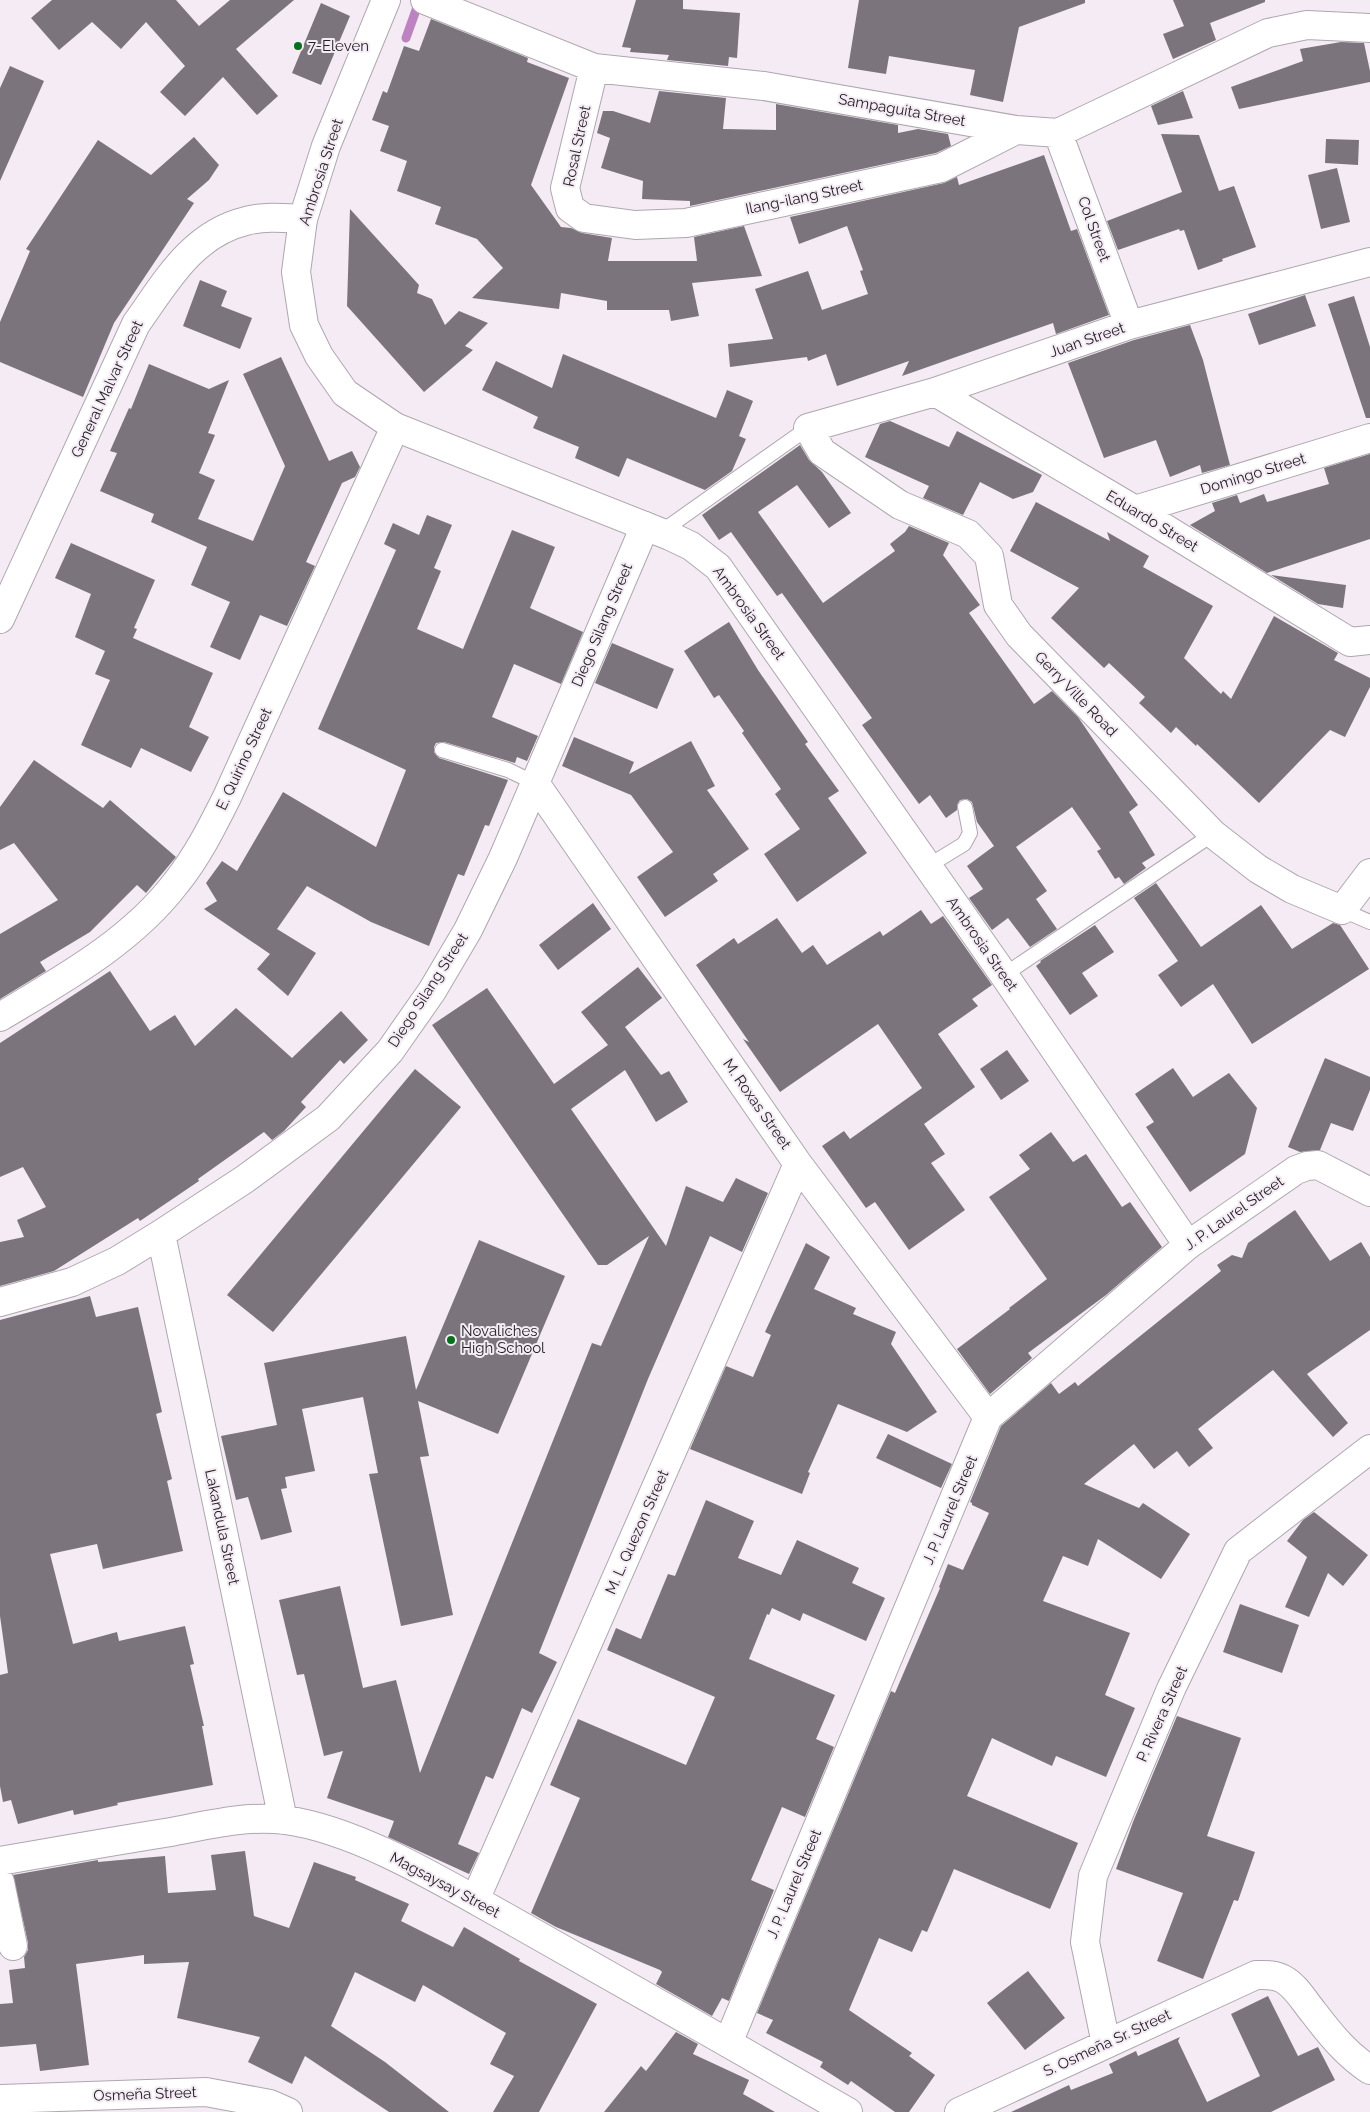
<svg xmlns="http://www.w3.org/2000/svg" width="1370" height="2112" font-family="Raleway,sans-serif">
<rect width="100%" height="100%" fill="#f4ebf4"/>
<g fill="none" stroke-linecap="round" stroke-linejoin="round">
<path stroke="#bd83c0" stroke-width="9" d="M 406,38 L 416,10"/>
</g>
<path fill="#7c747c" d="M 52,0 L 176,0 L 199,26 L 230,0 L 294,0 L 236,49 L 278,96 L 257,115 L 223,77 L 185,116 L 160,92 L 185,66 L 146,22 L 121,49 L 92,22 L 59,50 L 31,18 Z
M 636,0 L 683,0 L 683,9 L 740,13 L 737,58 L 729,57 L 728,66 L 667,60 L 669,55 L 630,52 L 631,48 L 622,47 Z
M 859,0 L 1085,0 L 1085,3 L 1019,27 L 1003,102 L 970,95 L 975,70 L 889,56 L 886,74 L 848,68 Z
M 1173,0 L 1265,0 L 1265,2 L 1210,23 L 1216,40 L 1173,59 L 1163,34 L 1184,26 Z
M 321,3 L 350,16 L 321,85 L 292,73 Z
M 431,19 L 528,58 L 527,62 L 569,78 L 531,185 L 561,227 L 571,228 L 582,233 L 612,238 L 608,261 L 697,261 L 694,237 L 744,226 L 762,276 L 692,283 L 699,316 L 671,321 L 669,310 L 607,310 L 607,301 L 561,293 L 559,309 L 472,298 L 503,268 L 477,239 L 435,224 L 441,207 L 397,191 L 407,161 L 380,151 L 389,126 L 372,120 L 383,91 L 387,93 L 404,46 L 419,51 Z
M 1341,42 L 1364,43 L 1370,71 L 1370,82 L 1239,109 L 1231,87 L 1303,61 L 1300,49 Z
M 10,66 L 44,81 L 0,181 L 0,88 Z
M 659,91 L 726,98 L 723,129 L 776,130 L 776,104 L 898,125 L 898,133 L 918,129 L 948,134 L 951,146 L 936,153 L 690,206 L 690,201 L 642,199 L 643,181 L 601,168 L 610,138 L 597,133 L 603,111 L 613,111 L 650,123 Z
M 1183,91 L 1193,118 L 1158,125 L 1151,106 Z
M 1161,134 L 1199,135 L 1219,191 L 1234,186 L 1256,247 L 1222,259 L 1223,261 L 1198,270 L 1184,230 L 1180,231 L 1179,229 L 1118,250 L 1107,221 L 1182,192 Z
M 194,137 L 219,165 L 209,180 L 187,199 L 194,203 L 114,323 L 83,397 L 0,362 L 0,322 L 30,251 L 26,249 L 98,140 L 151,175 Z
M 1326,139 L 1359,140 L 1358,165 L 1325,163 Z
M 1044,155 L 1071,231 L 1077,229 L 1109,315 L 1056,334 L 1053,323 L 902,376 L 909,361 L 837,386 L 826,354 L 808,361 L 807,357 L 730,367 L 728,344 L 773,339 L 755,289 L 808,271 L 822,310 L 868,294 L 860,271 L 863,270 L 847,226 L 799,244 L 790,217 L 944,183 L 957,177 L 959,185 Z
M 1337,168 L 1350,222 L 1321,229 L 1308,175 Z
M 350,209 L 419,285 L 417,293 L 432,299 L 445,325 L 459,311 L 488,323 L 465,346 L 473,350 L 424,392 L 347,306 Z
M 200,280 L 227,291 L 221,306 L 252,318 L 240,349 L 183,326 Z
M 1305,295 L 1316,326 L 1259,345 L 1248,314 Z
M 1354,296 L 1370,347 L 1370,418 L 1366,418 L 1328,304 Z
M 1190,325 L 1203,360 L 1230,465 L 1202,473 L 1200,465 L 1170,477 L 1156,440 L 1104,458 L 1068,363 L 1134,340 Z
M 563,354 L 716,418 L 727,390 L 753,401 L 739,436 L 746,439 L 732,471 L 705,490 L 627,458 L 619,477 L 575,458 L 579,447 L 533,428 L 538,417 L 482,390 L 496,361 L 552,388 Z
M 281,357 L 329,461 L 352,451 L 360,467 L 355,477 L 342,483 L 306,562 L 315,566 L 287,626 L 260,615 L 240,660 L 210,647 L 230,602 L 191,585 L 207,547 L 151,522 L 154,514 L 100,491 L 117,453 L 110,451 L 129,408 L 131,409 L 149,364 L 209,389 L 229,380 L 208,433 L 215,435 L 199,473 L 215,480 L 198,519 L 253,541 L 285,466 L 243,374 Z
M 890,421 L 949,447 L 957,431 L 1042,475 L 1033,492 L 1013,499 L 980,482 L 963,515 L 923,498 L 929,486 L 865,457 L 880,424 Z
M 800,445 L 809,460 L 822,472 L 851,513 L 829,528 L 797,485 L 758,512 L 823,603 L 895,551 L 890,544 L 905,532 L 909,526 L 949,543 L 943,555 L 980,605 L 969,613 L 1034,704 L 1052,691 L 1078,717 L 1138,805 L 1129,812 L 1155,855 L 1142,863 L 1146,868 L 1124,884 L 1119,877 L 1115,879 L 1097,851 L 1101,849 L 1072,807 L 1016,847 L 1047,891 L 1036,899 L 1057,929 L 1030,947 L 1008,918 L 992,930 L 969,898 L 983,889 L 967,866 L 994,846 L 977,822 L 972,802 L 967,799 L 960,800 L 957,805 L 957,810 L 946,818 L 930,795 L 919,804 L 862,725 L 872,718 L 782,593 L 777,596 L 731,532 L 719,540 L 702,515 Z
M 1370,454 L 1370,539 L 1267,573 L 1190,525 L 1215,511 L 1212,503 L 1237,495 L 1240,503 L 1264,494 L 1267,502 L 1329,484 L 1324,468 Z
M 1036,502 L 1110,541 L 1107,532 L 1149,556 L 1143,567 L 1213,606 L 1184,658 L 1221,694 L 1223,691 L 1231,699 L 1274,616 L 1338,653 L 1334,660 L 1370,678 L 1370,687 L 1345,737 L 1330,730 L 1259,803 L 1197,744 L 1196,746 L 1176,727 L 1171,733 L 1139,703 L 1145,697 L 1109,663 L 1104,668 L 1051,618 L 1079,588 L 1010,551 Z
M 427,515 L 452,525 L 434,568 L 441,571 L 417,629 L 463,649 L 512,530 L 555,547 L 530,608 L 583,632 L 561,684 L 514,664 L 492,717 L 538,736 L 527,761 L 517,757 L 515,763 L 444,742 L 436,743 L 434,747 L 434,752 L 439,758 L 508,780 L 489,826 L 485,825 L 464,876 L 458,874 L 429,946 L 371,922 L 307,886 L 277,929 L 316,953 L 288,996 L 257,969 L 270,954 L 204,909 L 217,901 L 206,883 L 222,861 L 237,871 L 283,792 L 376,847 L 406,770 L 318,729 L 396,550 L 384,544 L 393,523 L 419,535 Z
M 71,543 L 155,580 L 134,628 L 137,629 L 133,638 L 213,673 L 189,727 L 209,737 L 191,772 L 141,748 L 131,768 L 81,745 L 110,680 L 95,674 L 105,651 L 75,637 L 91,594 L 55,578 Z
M 1271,575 L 1346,585 L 1343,608 L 1318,604 Z
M 729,622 L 758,670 L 808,742 L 805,744 L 839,791 L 828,798 L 867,853 L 797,902 L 764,854 L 800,829 L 775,794 L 781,789 L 742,733 L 744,731 L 719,695 L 714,698 L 684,651 Z
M 612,643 L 674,669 L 657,709 L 595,683 Z
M 574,737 L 634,762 L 629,774 L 691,741 L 715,786 L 707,790 L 749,849 L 713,874 L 718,881 L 665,917 L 637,877 L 673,852 L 631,795 L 562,766 Z
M 34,760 L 103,808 L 110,800 L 176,857 L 146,893 L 137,885 L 90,932 L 40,962 L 46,971 L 0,999 L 0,934 L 58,900 L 14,843 L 0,850 L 0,807 Z
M 1156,883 L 1201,947 L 1261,905 L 1292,949 L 1333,923 L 1340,925 L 1369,969 L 1252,1044 L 1213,984 L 1181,1007 L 1158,975 L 1178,961 L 1134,898 Z
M 593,903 L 611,929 L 558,970 L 539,945 Z
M 921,910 L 931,924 L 943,916 L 992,985 L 972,999 L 978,1006 L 938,1034 L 975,1087 L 924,1124 L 945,1154 L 931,1163 L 965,1210 L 909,1250 L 875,1202 L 866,1208 L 822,1146 L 844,1131 L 850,1139 L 922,1088 L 878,1024 L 780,1092 L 743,1039 L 749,1042 L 696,965 L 734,938 L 738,944 L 777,918 L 802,953 L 813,945 L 827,965 L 880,931 L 883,936 Z
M 1095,925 L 1114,952 L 1082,973 L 1098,996 L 1070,1015 L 1036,966 L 1041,962 L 1040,961 Z
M 638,967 L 662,998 L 625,1027 L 661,1075 L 669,1071 L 688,1102 L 656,1122 L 625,1070 L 571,1109 L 666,1246 L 686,1186 L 723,1202 L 736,1178 L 768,1193 L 742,1252 L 710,1236 L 648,1379 L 539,1653 L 557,1662 L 532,1713 L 522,1708 L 493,1779 L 486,1776 L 458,1844 L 479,1853 L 469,1874 L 388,1837 L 394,1821 L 327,1798 L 343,1751 L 324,1756 L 304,1674 L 297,1675 L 279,1600 L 340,1586 L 363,1688 L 396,1680 L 420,1773 L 592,1343 L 601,1346 L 649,1236 L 607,1265 L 598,1265 L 432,1025 L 487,988 L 554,1084 L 608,1045 L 581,1012 Z
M 110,971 L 150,1031 L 175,1015 L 195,1046 L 236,1008 L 292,1058 L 341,1011 L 368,1040 L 344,1064 L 340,1060 L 301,1102 L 306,1107 L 284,1131 L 272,1140 L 264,1132 L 198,1179 L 199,1181 L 140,1221 L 138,1218 L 54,1271 L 0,1286 L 0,1242 L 24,1237 L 17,1220 L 46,1207 L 23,1167 L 0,1177 L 0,1043 Z
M 1007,1050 L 1029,1081 L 1001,1100 L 980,1069 Z
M 1325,1058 L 1370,1077 L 1370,1090 L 1353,1131 L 1331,1123 L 1320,1150 L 1300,1152 L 1288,1147 Z
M 1173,1068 L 1193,1097 L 1229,1073 L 1257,1108 L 1245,1154 L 1190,1192 L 1146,1127 L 1154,1122 L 1135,1094 Z
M 415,1069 L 461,1107 L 273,1332 L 227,1295 Z
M 1051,1132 L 1073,1162 L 1086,1154 L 1122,1207 L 1130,1202 L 1162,1247 L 1106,1295 L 1028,1353 L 1032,1358 L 990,1394 L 957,1349 L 1010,1309 L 1009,1308 L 1047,1279 L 989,1197 L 1030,1169 L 1019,1155 Z
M 1295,1210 L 1330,1261 L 1361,1242 L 1370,1257 L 1370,1330 L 1307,1374 L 1348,1423 L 1333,1437 L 1273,1370 L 1198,1429 L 1213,1448 L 1189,1467 L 1177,1451 L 1154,1469 L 1134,1444 L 1084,1484 L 1139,1508 L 1143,1503 L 1190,1534 L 1161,1579 L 1098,1539 L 1088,1566 L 1063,1556 L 1043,1601 L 1130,1633 L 1105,1695 L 1135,1708 L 1106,1777 L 1056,1756 L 1052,1766 L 992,1738 L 967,1796 L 1078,1843 L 1050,1909 L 954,1869 L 927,1932 L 922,1930 L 912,1952 L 879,1938 L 849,2010 L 912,2053 L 909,2056 L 935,2075 L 909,2112 L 895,2112 L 851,2081 L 848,2085 L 820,2067 L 823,2062 L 766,2033 L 773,2020 L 757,2013 L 891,1691 L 895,1693 L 940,1588 L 939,1587 L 948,1564 L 963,1570 L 989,1513 L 972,1505 L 972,1503 L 970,1502 L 1001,1426 L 1051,1383 L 1059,1394 L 1075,1382 L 1078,1386 L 1221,1271 L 1217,1265 L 1232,1255 L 1242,1258 L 1248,1243 Z
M 479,1240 L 565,1276 L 498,1434 L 418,1401 L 429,1456 L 420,1457 L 453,1615 L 401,1626 L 369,1474 L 378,1473 L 363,1397 L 302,1409 L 315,1471 L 285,1477 L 287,1488 L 281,1489 L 292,1532 L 261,1540 L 248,1497 L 236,1500 L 221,1436 L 277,1425 L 264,1363 L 406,1336 L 416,1390 Z
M 806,1243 L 830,1257 L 814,1289 L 856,1308 L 853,1314 L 896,1332 L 891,1344 L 937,1412 L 907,1432 L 838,1404 L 808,1472 L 810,1473 L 802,1494 L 690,1449 L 726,1366 L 753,1377 L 771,1335 L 765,1332 Z
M 90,1296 L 96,1317 L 138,1307 L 162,1412 L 156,1414 L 172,1479 L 167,1481 L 183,1551 L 103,1569 L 97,1544 L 50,1554 L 73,1644 L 117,1632 L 119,1641 L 185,1626 L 194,1664 L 190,1665 L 204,1726 L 202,1726 L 213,1785 L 117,1803 L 118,1805 L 74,1815 L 73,1810 L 18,1824 L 11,1800 L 3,1802 L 0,1786 L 0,1675 L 8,1673 L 0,1616 L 0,1320 Z
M 888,1434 L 952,1464 L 941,1488 L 876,1458 Z
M 706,1500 L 754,1521 L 738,1558 L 781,1575 L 797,1540 L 859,1568 L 852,1583 L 885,1598 L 866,1641 L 803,1613 L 800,1621 L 772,1608 L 769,1615 L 767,1614 L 749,1659 L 835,1695 L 816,1739 L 834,1747 L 805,1817 L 782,1807 L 751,1880 L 774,1890 L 729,2001 L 722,1998 L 712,2016 L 656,1984 L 662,1972 L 660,1970 L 556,1927 L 531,1913 L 580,1798 L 550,1785 L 578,1719 L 686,1765 L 715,1697 L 607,1650 L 616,1628 L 641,1639 L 668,1574 L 675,1576 Z
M 1314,1512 L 1368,1555 L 1343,1586 L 1328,1573 L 1309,1617 L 1285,1607 L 1307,1557 L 1287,1541 L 1303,1520 Z
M 1240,1604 L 1299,1625 L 1282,1673 L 1223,1652 Z
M 1177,1716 L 1241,1738 L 1207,1836 L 1255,1852 L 1238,1901 L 1234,1900 L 1203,1979 L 1157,1961 L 1183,1893 L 1116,1869 L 1133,1822 Z
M 245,1851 L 254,1916 L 289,1928 L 314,1862 L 356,1877 L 355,1880 L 409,1904 L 401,1921 L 453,1947 L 464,1927 L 520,1959 L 519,1961 L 597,2004 L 539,2112 L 493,2112 L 514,2076 L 490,2064 L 506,2033 L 423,1985 L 415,2002 L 355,1972 L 331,2026 L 385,2062 L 449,2112 L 389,2112 L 305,2056 L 292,2084 L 248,2062 L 260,2037 L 177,2018 L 189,1962 L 144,1964 L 144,1955 L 76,1964 L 89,2065 L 40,2071 L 36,2044 L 0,2047 L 0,2004 L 13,2003 L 9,1970 L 25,1968 L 24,1957 L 28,1950 L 28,1943 L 13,1875 L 98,1860 L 98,1862 L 165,1856 L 168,1893 L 216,1890 L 211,1855 Z
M 1028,1971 L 1065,2018 L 1025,2050 L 987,2003 Z
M 1268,1996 L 1298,2056 L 1318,2047 L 1335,2080 L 1271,2112 L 1011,2112 L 1069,2085 L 1071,2090 L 1113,2073 L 1109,2064 L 1136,2051 L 1138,2056 L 1180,2037 L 1178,2041 L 1207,2102 L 1260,2076 L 1231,2014 Z
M 676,2032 L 698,2044 L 693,2054 L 749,2080 L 743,2094 L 775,2112 L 604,2112 L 641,2066 L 646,2071 Z"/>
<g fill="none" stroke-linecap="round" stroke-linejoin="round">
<defs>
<path id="lane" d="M 661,532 L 808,428
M 442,750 L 508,770 L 535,783
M 928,866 L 964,844 L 970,833 L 965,807
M 1342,910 L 1370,922
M 1004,975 L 1213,834"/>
<path id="street" d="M 425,0 L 594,68 L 764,86 L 1016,130 L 1058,133 L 1268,33 L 1307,25 L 1370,28
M 594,68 L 565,188 L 570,208 L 584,218 L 635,225 L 686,223 L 941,168 L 1016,130
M 1058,133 L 1129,325
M 1370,262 L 1129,325 L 935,392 L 808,428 L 822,452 L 900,505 L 968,534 L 989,556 L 998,605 L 1019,635 L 1213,834 L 1258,869 L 1292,889 L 1342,910 L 1370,873
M 935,392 L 1135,510 L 1350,642 L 1370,640
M 1135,510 L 1370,438
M 0,619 L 136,324 C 166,282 192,234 246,221 C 264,216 285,218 303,219
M 535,783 L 798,1164 L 988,1417
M 0,1017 C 63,979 131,942 176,883 C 197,857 212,827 227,797 L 395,427
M 161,1234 L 283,1820
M 1188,1245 L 1296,1170 L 1307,1166 L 1318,1165 L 1370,1192
M 0,1302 L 72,1282 L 117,1261 L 161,1234 L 245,1179 L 328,1118 L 390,1051 L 432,991 L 468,930 L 503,858 L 645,526
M 0,1861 C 57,1851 114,1841 171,1832 C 208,1825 248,1815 285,1820 C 359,1830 446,1884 511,1920 C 584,1961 656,2002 728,2043
M 0,1882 L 13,1946
M 475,1900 L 798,1164
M 1106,2044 L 1085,1942 L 1093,1876 L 1171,1689 L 1238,1551 L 1370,1449
M 0,2099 L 206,2092 L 270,2104 L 288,2112
M 959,2112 L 1256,1975 C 1265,1975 1274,1974 1283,1979 C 1296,1986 1304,2001 1314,2013 C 1330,2034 1347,2055 1370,2070"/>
<path id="secondary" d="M 386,0 L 326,146 L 303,219 L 296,272 L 304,325 L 319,356 L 345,393 L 395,427 L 670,536 L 691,546 L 718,567 L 1004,975 L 1188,1245 L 988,1417 L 728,2043 L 848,2112"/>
</defs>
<use href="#lane" stroke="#afa7af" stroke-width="16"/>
<use href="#street" stroke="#afa7af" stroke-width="30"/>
<use href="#secondary" stroke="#afa7af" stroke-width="30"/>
<use href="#lane" stroke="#fff" stroke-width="14"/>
<use href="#street" stroke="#fff" stroke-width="28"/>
<use href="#secondary" stroke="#fff" stroke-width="28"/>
</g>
<g fill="#086f1e" stroke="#f4ebf4" stroke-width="2">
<circle cx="298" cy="46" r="5"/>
<circle cx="451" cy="1340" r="5"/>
</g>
<g text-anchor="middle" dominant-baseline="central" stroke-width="4" stroke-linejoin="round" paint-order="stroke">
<g font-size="15" fill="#211f22" stroke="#f4ebf4" text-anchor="start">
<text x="308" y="46">7-Eleven</text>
<text x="461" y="1331">Novaliches<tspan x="461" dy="17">High School</tspan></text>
</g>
<g font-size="15" fill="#211f22" stroke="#f4ebf4">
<text transform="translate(902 110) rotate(10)">Sampaguita Street</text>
<text transform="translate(577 146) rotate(-78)">Rosal Street</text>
<text transform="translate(321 172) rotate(-72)">Ambrosia Street</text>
<text transform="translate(804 197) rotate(-12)">Ilang-ilang Street</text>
<text transform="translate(1094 229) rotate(70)">Col Street</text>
<text transform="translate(1087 340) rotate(-19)">Juan Street</text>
<text transform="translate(107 389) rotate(-65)">General Malvar Street</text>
<text transform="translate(1253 474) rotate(-17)">Domingo Street</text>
<text transform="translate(1152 521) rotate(31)">Eduardo Street</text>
<text transform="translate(749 613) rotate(54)">Ambrosia Street</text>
<text transform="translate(602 625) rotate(-67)">Diego Silang Street</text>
<text transform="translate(1076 694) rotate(46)">Gerry Ville Road</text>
<text transform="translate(244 759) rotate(-65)">E. Quirino Street</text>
<text transform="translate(982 944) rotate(55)">Ambrosia Street</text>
<text transform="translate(428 990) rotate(-57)">Diego Silang Street</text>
<text transform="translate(757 1104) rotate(55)">M. Roxas Street</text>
<text transform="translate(1234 1213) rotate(-35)">J. P. Laurel Street</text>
<text transform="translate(950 1510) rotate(-67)">J. P. Laurel Street</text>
<text transform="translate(222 1527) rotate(78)">Lakandula Street</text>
<text transform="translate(637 1532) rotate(-66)">M. L. Quezon Street</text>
<text transform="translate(1162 1714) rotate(-66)">P. Rivera Street</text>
<text transform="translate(794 1884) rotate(-67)">J. P. Laurel Street</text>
<text transform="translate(445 1885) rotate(28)">Magsaysay Street</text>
<text transform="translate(1107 2043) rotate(-25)">S. Osmeña Sr. Street</text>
<text transform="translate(145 2094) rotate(-2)">Osmeña Street</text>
</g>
</g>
</svg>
